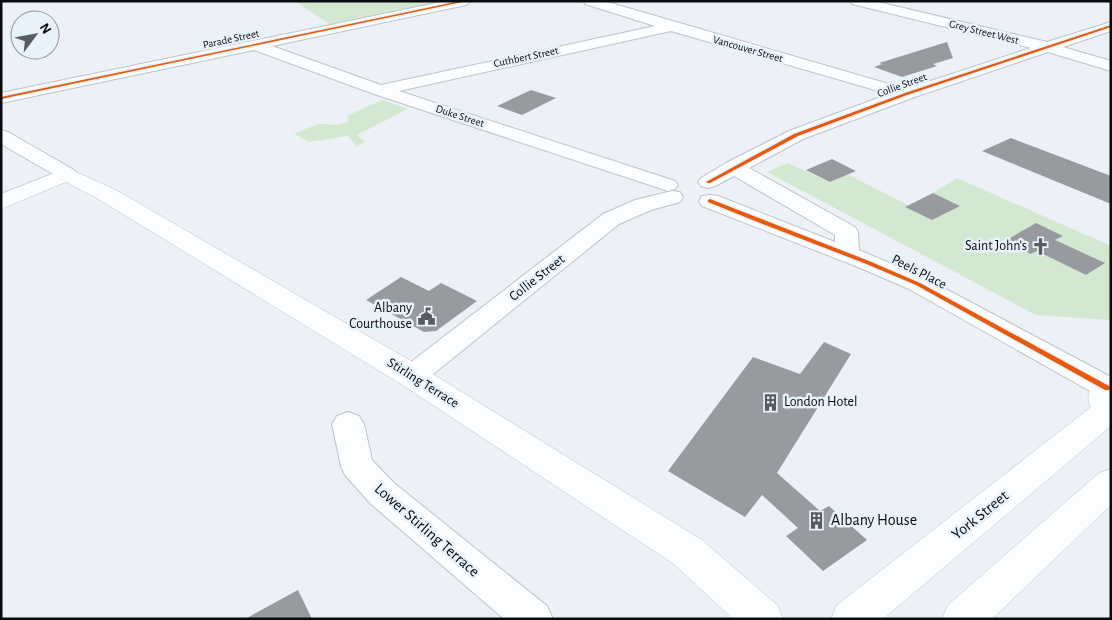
<svg xmlns="http://www.w3.org/2000/svg" width="1112" height="620" font-family="'Alegreya Sans',sans-serif">
<rect width="100%" height="100%" fill="#ebf1f6"/>
<path fill="#d2e8d0" d="M 295,1 L 447,1 L 329,24 Z
M 382,100 L 408,109 L 357,135 L 365,142 L 357,147 L 348,136 L 309,142 L 294,134 C 302,131 313,125 321,124 C 332,124 339,127 349,121 L 347,116 Z
M 788,163 L 830,182 L 847,174 L 908,205 L 905,207 L 932,220 L 959,206 L 933,193 L 957,178 L 1111,246 L 1111,320 L 1036,315 L 767,172 Z"/>
<path fill="#979b9f" d="M 947,42 L 953,58 L 933,64 L 937,66 L 902,77 L 874,67 L 882,64 L 879,63 Z
M 531,90 L 556,98 L 522,115 L 497,106 Z
M 1011,138 L 1111,176 L 1111,204 L 982,151 Z
M 832,159 L 856,171 L 830,182 L 806,170 Z
M 933,193 L 960,206 L 932,220 L 905,207 Z
M 1036,223 L 1063,236 L 1055,240 L 1105,263 L 1086,275 L 1037,251 L 1031,254 L 1005,241 Z
M 401,277 L 429,291 L 441,283 L 477,301 L 436,331 L 424,332 L 366,300 Z
M 824,342 L 851,354 L 777,473 L 820,511 L 829,506 L 867,540 L 823,571 L 786,536 L 798,528 L 762,495 L 745,517 L 668,471 L 753,357 L 800,374 Z
M 298,590 L 312,619 L 245,619 Z"/>
<g fill="none" stroke-linecap="round" stroke-linejoin="round">
<defs>
<path id="minor" d="M 446,1 L 472,1 L 466,5 L 272,46 L 381,85 L 655,26 L 585,4 L 584,1 L 604,1 L 906,89 L 1031,48 L 852,4 L 851,1 L 874,1 L 1047,42 L 1111,22 L 1111,31 L 1063,47 L 1111,61 L 1111,71 L 1048,52 L 912,98 L 803,139 L 749,168 L 855,227 L 858,232 L 859,250 L 927,279 L 1111,377 L 1111,397 L 1107,398 L 1097,395 L 909,289 L 858,267 L 702,206 L 699,201 L 702,196 L 710,195 L 718,196 L 835,242 L 835,235 L 734,176 L 715,186 L 708,188 L 701,186 L 698,182 L 701,178 L 726,163 L 789,131 L 889,94 L 671,31 L 399,91 L 675,181 L 678,185 L 675,189 L 668,191 L 374,94 L 254,50 L 1,103 L 1,93 Z
M 1,130 L 8,132 L 74,170 L 77,174 L 74,178 L 67,180 L 60,178 L 1,144 Z
M 672,191 L 680,192 L 683,197 L 680,202 L 651,210 L 619,224 L 422,383 L 412,386 L 402,383 L 397,376 L 402,369 L 603,214 L 635,200 Z
M 348,412 L 359,416 L 364,424 L 372,460 L 394,483 L 547,606 L 553,619 L 504,619 L 370,503 L 345,475 L 341,466 L 332,424 L 337,416 Z"/>
<path id="secondary" d="M 67,168 L 116,190 L 423,368 L 702,540 L 777,605 L 783,619 L 733,619 L 674,564 L 401,384 L 100,200 L 66,182 L 1,209 L 1,194 Z
M 1111,375 L 1111,426 L 883,619 L 831,619 L 837,605 L 1091,407 C 1082,392 1097,379 1111,375 Z
M 1111,469 L 1111,505 L 992,619 L 942,619 L 948,605 L 1099,473 Z"/>
</defs>
<use href="#minor" stroke="#bec3c7" stroke-width="2"/>
<use href="#secondary" stroke="#bec3c7" stroke-width="1"/>
<use href="#minor" fill="#fcfdfe" fill-rule="evenodd"/>
<use href="#secondary" fill="#fcfdfe" fill-rule="evenodd"/>
<defs>
<path id="cycleway" d="M 460,1 L 467,1 L 1,99 L 1,97 Z
M 1111,25 L 1111,27 L 907,95 L 798,136 L 710,183 L 708,183 L 706,182 L 794,134 L 905,93 Z
M 710,199 L 869,261 L 920,283 L 1109,386 L 1111,388 L 1109,390 L 1105,390 L 916,285 L 864,263 L 760,223 L 708,202 L 708,200 Z"/>
</defs>
<use href="#cycleway" stroke="#e7f2fb" stroke-width="3"/>
<use href="#cycleway" fill="#e8590c" fill-rule="evenodd"/>
</g>
<defs>
<symbol id="church-bare" viewBox="-9 -9 18 18"><path d="M-1.2-6h2.4v3.5h3.3v2.4h-3.3V6h-2.4V-.1h-3.3v-2.4h3.3Z" fill="#585c60" stroke="#e7f2fb" stroke-width="2.5" paint-order="stroke"/></symbol>
<symbol id="civic-bare" viewBox="-9 -9 18 18"><path d="M-.6-6.5H3V-4.5H.6V-3L4-1V1h2V6H-6V1h2V-1L-.6-3ZM-1.2 2.5V6h2.4V2.5Z" fill="#585c60" stroke="#e7f2fb" stroke-width="2.5" paint-order="stroke"/></symbol>
<symbol id="building-bare" viewBox="-9 -9 18 18"><path d="M-4-6H4V6H1V3H-1V6H-4ZM-2.5-4.3h1.7v1.8h-1.7ZM.8-4.3h1.7v1.8H.8ZM-2.5-1h1.7V.8h-1.7ZM.8-1h1.7V.8H.8Z" fill="#585c60" stroke="#e7f2fb" stroke-width="2.5" paint-order="stroke"/></symbol>
</defs>
<g fill-rule="evenodd">
<use href="#church-bare" x="1028" y="234" width="25" height="25"/>
<use href="#civic-bare" x="414" y="304" width="25" height="25"/>
<use href="#building-bare" x="758" y="390" width="25" height="25"/>
<use href="#building-bare" x="804" y="508" width="25" height="25"/>
</g>
<g text-anchor="middle" dominant-baseline="central" stroke-width="5" stroke-linejoin="round" paint-order="stroke">
<g font-size="11" fill="#090c0f" stroke="#e7f2fb">
<text transform="translate(984 32) rotate(14)">Grey Street West</text>
<text transform="translate(231 39) rotate(-12)">Parade Street</text>
<text transform="translate(748 49) rotate(16)">Vancouver Street</text>
<text transform="translate(526 57) rotate(-12)">Cuthbert Street</text>
<text transform="translate(902 85) rotate(-20)">Collie Street</text>
<text transform="translate(460 116) rotate(18)">Duke Street</text>
</g>
<g font-size="14" fill="#090c0f" stroke="#e7f2fb" text-anchor="end">
<text x="1027" y="246">Saint John’s</text>
<text x="412" y="308">Albany<tspan x="412" dy="16">Courthouse</tspan></text>
<text x="784" y="402" text-anchor="start">London Hotel</text>
</g>
<g font-size="14" fill="#090c0f" stroke="#e7f2fb">
<text transform="translate(919 272) rotate(27)">Peels Place</text>
<text transform="translate(537 278) rotate(-38)">Collie Street</text>
<text transform="translate(423 383) rotate(32)">Stirling Terrace</text>
</g>
<g font-size="16" fill="#090c0f" stroke="#e7f2fb">
<text transform="translate(980 515) rotate(-39)">York Street</text>
<text transform="translate(427 530) rotate(41)">Lower Stirling Terrace</text>
</g>
<g font-size="16" fill="#090c0f" stroke="#e7f2fb" text-anchor="start">
<text x="831" y="520">Albany House</text>
</g>
</g>
<rect width="1112" height="620" fill="none" stroke="#090c0f" stroke-width="5"/>
<g transform="translate(35 35) rotate(58)"><circle r="24" fill="#e7f2fb" stroke="#8e969d"/>
<path d="M0-4L9 19L0 12L-9 19Z" fill="#585c60"/>
<text y="-8" font-size="14" font-weight="bold" text-anchor="middle" fill="#090c0f">N</text>
</g>
</svg>
